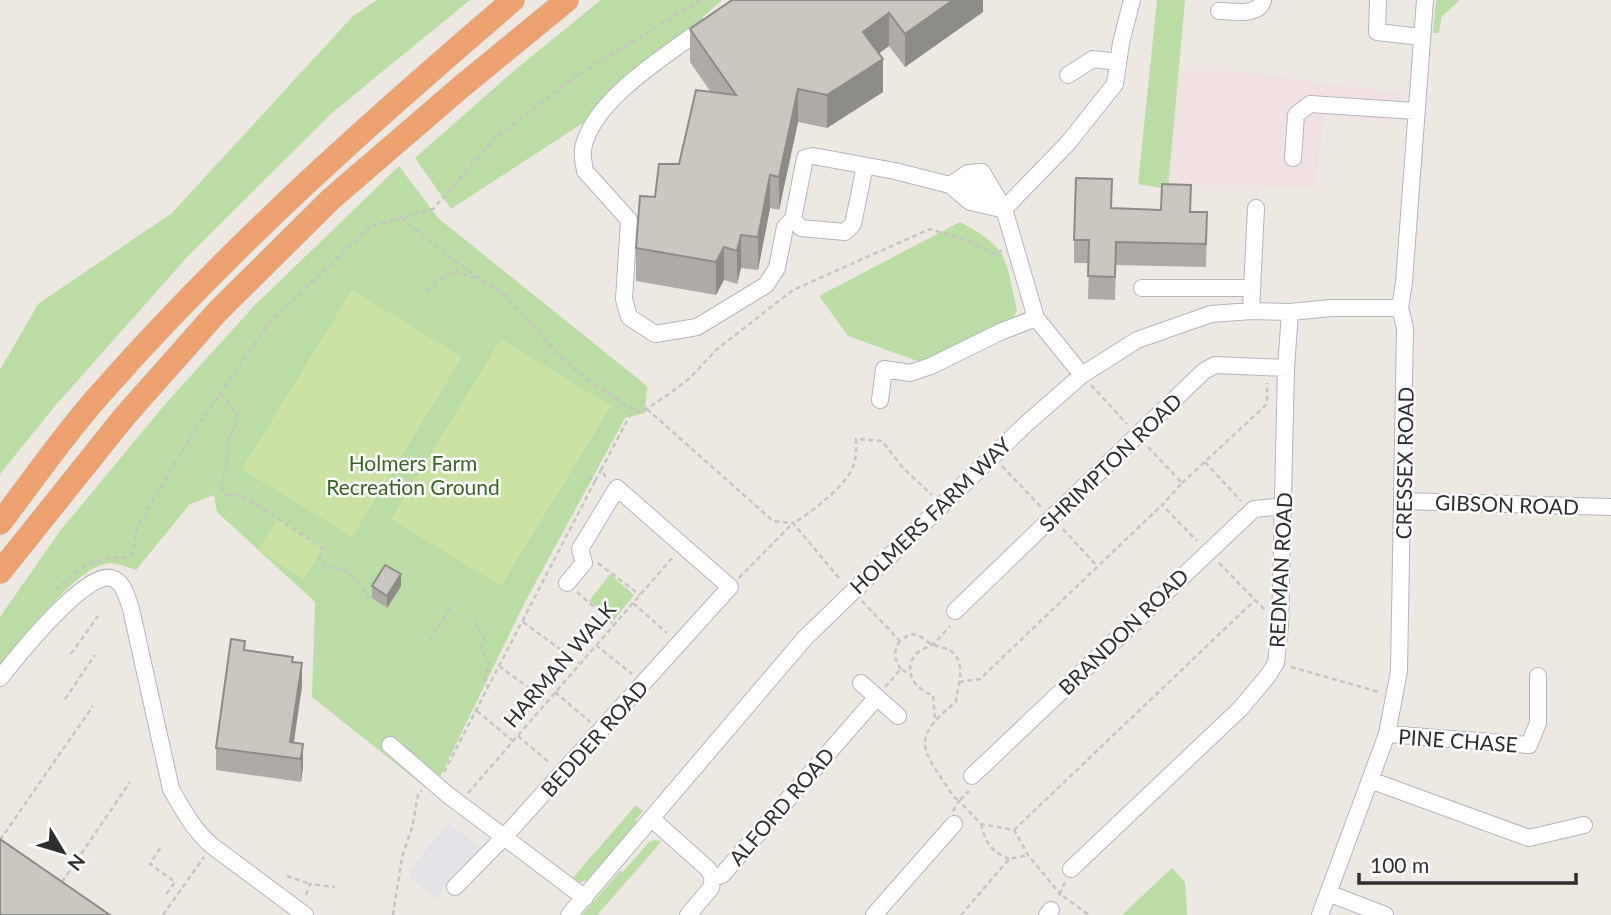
<svg xmlns="http://www.w3.org/2000/svg" width="1611" height="915" font-family="Lato,sans-serif">
<rect width="100%" height="100%" fill="#ede8e2"/>
<path fill="#e3e2e7" d="M 449,823 L 480,848 L 435,899 L 409,877 L 410,869 Z"/>
<path fill="#f2e1e3" d="M 1179,70 L 1266,74 L 1301,81 L 1401,93 L 1399,121 L 1323,115 L 1316,187 L 1169,184 Z"/>
<path fill="#badda6" d="M 377,0 L 470,0 L 333,112 L 190,254 L 55,406 L 0,474 L 0,370 L 38,304 L 172,213 L 353,16 Z
M 601,0 L 722,0 L 586,121 L 451,209 L 415,158 L 516,69 Z
M 1157,0 L 1185,0 L 1168,189 L 1138,184 Z
M 1436,0 L 1460,0 L 1442,16 L 1439,33 L 1433,33 Z
M 399,166 L 438,218 L 647,386 L 645,413 L 625,418 L 525,602 L 439,779 L 425,787 L 312,697 L 315,602 L 217,512 L 214,495 L 190,504 L 136,570 C 129,568 118,563 110,563 C 76,565 21,642 0,668 L 0,617 L 60,531 L 167,402 L 254,306 Z
M 960,222 C 1010,248 1005,259 1017,310 L 1014,317 L 923,363 L 848,336 L 819,296 Z
M 610,574 L 634,595 L 614,620 L 589,601 Z
M 636,805 L 643,811 L 635,820 L 638,823 L 591,879 L 578,883 L 570,881 Z
M 654,840 L 662,841 L 597,915 L 582,915 L 620,871 L 623,872 L 648,843 Z
M 1172,868 L 1185,882 L 1187,915 L 1122,915 Z"/>
<path fill="#cae3a3" d="M 352,290 L 462,357 L 352,537 L 242,469 Z
M 501,339 L 611,406 L 501,586 L 391,519 Z
M 279,518 L 324,548 L 303,579 L 258,549 Z"/>
<g fill="none" stroke-linecap="round" stroke-linejoin="round">
<defs>
<path id="minor" d="M 1378,0 L 1377,32 L 1421,37
M 1219,11 C 1233,11 1259,17 1263,0
M 705,27 C 667,55 592,100 583,149 C 582,156 584,164 585,171 L 629,220 L 624,299 L 629,317 L 655,334 L 697,327 L 766,285 L 777,268 L 785,227 L 793,219
M 1068,75 L 1093,59 L 1118,62
M 1293,158 L 1296,115 L 1310,104 L 1415,111
M 865,166 L 853,224 L 845,232 L 801,228 L 793,219 L 805,158 L 813,156 L 895,171 L 950,185 L 968,173 L 982,172 L 1004,209
M 950,185 L 972,186 L 996,203
M 950,185 L 970,202 L 1001,209
M 1142,288 L 1251,288
M 1251,311 L 1256,208
M 1082,375 L 1036,318 L 1004,209 L 1068,143 L 1115,84 L 1121,43 L 1132,0
M 880,400 L 884,369 L 910,373 L 931,366 L 1000,332 L 1036,318
M 1403,501 L 1611,507
M 955,611 L 1204,371 L 1215,365 L 1286,368
M 0,678 C 16,658 85,571 111,578 C 124,581 127,598 131,609 L 171,789 C 183,810 193,829 211,845 L 305,915
M 861,683 L 898,716
M 1387,734 L 1529,745 L 1538,723 L 1538,676
M 390,745 L 448,795 L 585,898
M 972,776 L 1254,509 L 1284,506
M 1370,780 L 1529,838 L 1584,825
M 652,819 L 708,869 L 713,878
M 1071,869 L 1240,709 L 1267,677 L 1276,663 L 1280,626 L 1286,368 L 1290,312
M 455,887 L 504,837 L 730,587 L 617,488 L 580,549 L 584,563 L 567,583
M 1328,893 L 1385,915
M 569,915 L 805,638 L 1026,424 L 1082,375 L 1137,340 L 1211,314 L 1251,311 L 1290,312 L 1331,308 L 1400,308
M 688,915 L 711,888 L 713,878 L 722,875 L 877,697
M 874,915 L 954,824
M 1047,915 L 1051,910
M 1320,915 L 1387,734 L 1399,671 L 1405,328 L 1400,308 L 1404,282 L 1425,0"/>
<path id="highway" d="M 0,523 C 33,480 65,433 101,393 C 229,248 367,125 513,0
M 0,572 L 124,417 L 217,312 L 331,199 L 461,87 L 567,0"/>
</defs>
<use href="#minor" stroke="#b3b4bc" stroke-width="18"/>
<use href="#highway" stroke="#c4c4c4" stroke-width="24"/>
<path stroke="#c4c4c4" stroke-width="2.5" stroke-dasharray="5 3.5" stroke-linecap="butt" d="M 401,218 L 479,279 L 505,295 L 560,356 L 577,371 L 624,404 L 639,412
M 427,291 L 439,279 L 456,272 L 475,278
M 1091,385 L 1127,424
M 220,394 L 225,398 L 237,415 L 236,424 L 227,442 L 227,460 L 221,485 L 225,495 L 243,496 L 322,548 L 320,557 L 325,568 C 349,565 360,583 370,602
M 647,409 L 773,521 L 793,523
M 1148,447 L 1182,483 L 1162,505 L 1197,541
M 1205,462 L 1241,501
M 1002,466 L 1041,507
M 606,477 L 601,470 L 630,415 L 646,409 L 669,394 L 690,378 L 716,350 L 793,290 L 930,229 L 973,243 L 995,254 L 1002,251
M 595,481 L 601,470
M 1182,483 L 1267,404 L 1267,383
M 1063,529 L 1096,565
M 598,563 L 640,595
M 1219,563 L 1266,611
M 739,578 L 793,523
M 839,578 L 793,523 C 809,515 843,487 851,471 C 857,460 856,450 856,439 L 882,441 L 903,468 L 932,495
M 56,590 C 78,568 96,555 128,558 L 134,552 L 136,530 L 192,434 L 269,323 L 371,226 L 433,209 L 494,139 L 576,76 L 701,0
M 577,592 L 614,625
M 862,601 L 900,641 C 919,626 921,641 934,645 C 946,649 955,649 959,663 C 963,674 957,690 956,702 C 907,741 924,750 953,796 L 959,801 L 969,791
M 633,603 L 667,633
M 475,622 L 484,638 L 481,646 L 489,665 L 485,676 L 488,688
M 523,622 L 579,663
M 430,641 L 450,607
M 900,641 C 893,651 894,660 901,669
M 596,645 L 632,674
M 71,654 L 98,616
M 499,666 L 547,701
M 1291,667 L 1379,692
M 959,682 L 980,679 L 1162,505
M 885,687 L 901,669 L 911,675
M 555,692 L 590,722
M 65,699 L 95,655
M 477,711 L 513,741
M 935,718 L 933,695 C 915,690 903,672 915,655 C 921,648 929,648 934,643 C 940,638 945,631 950,626
M 518,736 L 550,763
M 444,772 L 595,481 L 585,475
M 468,793 L 673,557
M 953,811 L 959,801 L 981,824 L 1014,830 L 1028,855 L 1060,894 L 1059,896
M 981,824 C 986,844 991,851 1009,859
M 1014,830 L 1255,600
M 0,840 L 93,706
M 160,848 L 150,864 L 175,882 L 164,897
M 287,876 L 310,884
M 62,882 L 130,782
M 1065,882 L 1060,894 L 1089,915
M 306,895 L 310,884 L 335,887
M 163,915 L 204,857
M 393,915 L 402,857 L 412,828 L 418,795 L 422,790
M 961,915 L 1009,859 L 1028,855"/>
<use href="#minor" stroke="#fff" stroke-width="16"/>
<use href="#highway" stroke="#eda16e" stroke-width="23"/>
</g>
<path fill="#aeaaa5" d="M 983,0 L 983,12 L 905,67 L 889,46 L 879,53 L 883,92 L 827,128 L 798,122 L 779,210 L 770,208 L 758,270 L 741,268 L 737,284 L 724,280 L 716,295 L 636,281 L 636,248 L 655,197 L 679,164 L 710,91 L 690,62 L 690,29 Z
M 1112,208 L 1191,212 L 1207,235 L 1206,267 L 1116,265 L 1115,300 L 1088,299 L 1089,263 L 1074,263 L 1074,240 Z
M 372,586 L 401,586 L 387,608 L 372,598 Z
M 245,650 L 293,662 L 302,686 L 294,743 L 303,744 L 303,767 L 301,782 L 216,770 L 216,748 Z"/>
<path fill="#8d8b86" d="M 953,0 L 983,0 L 983,12 L 905,67 L 905,34 Z
M 889,13 L 889,46 L 863,65 L 863,32 Z
M 883,59 L 883,92 L 827,128 L 827,95 Z
M 798,89 L 798,122 L 779,210 L 779,177 Z
M 770,175 L 770,208 L 758,270 L 758,237 Z
M 741,235 L 741,268 L 737,284 L 737,251 Z
M 724,247 L 724,280 L 716,295 L 716,262 Z
M 401,574 L 401,586 L 387,608 L 387,596 Z
M 302,663 L 302,686 L 291,758 L 290,742 Z
M 303,744 L 303,767 L 301,782 L 301,759 Z"/>
<path fill="#cac6c0" stroke="#8d8b86" stroke-width="2" d="M 732,0 L 953,0 L 905,34 L 889,13 L 863,32 L 883,59 L 827,95 L 798,89 L 779,177 L 770,175 L 758,237 L 741,235 L 737,251 L 724,247 L 716,262 L 636,248 L 640,196 L 655,197 L 659,164 L 679,164 L 696,90 L 736,95 L 690,29 Z
M 1076,178 L 1112,179 L 1111,208 L 1161,210 L 1162,184 L 1191,185 L 1190,212 L 1207,212 L 1206,244 L 1116,242 L 1115,277 L 1088,276 L 1089,240 L 1074,240 Z
M 385,565 L 401,574 L 387,596 L 372,586 Z
M 231,639 L 245,641 L 244,650 L 293,657 L 292,662 L 302,663 L 290,742 L 303,744 L 301,759 L 216,748 Z
M 0,839 L 110,915 L 0,915 Z"/>
<g text-anchor="middle" dominant-baseline="central" stroke-width="5" stroke-linejoin="round" paint-order="stroke">
<g font-size="21" fill="#346524" stroke="#fff">
<text x="413" y="462">Holmers Farm<tspan x="413" dy="24">Recreation Ground</tspan></text>
</g>
<g font-size="21" fill="#2e2e2e" stroke="#fff">
<text transform="translate(1110 462) rotate(-44)">SHRIMPTON ROAD</text>
<text transform="translate(1404 463) rotate(-89)">CRESSEX ROAD</text>
<text transform="translate(1507 504) rotate(2)">GIBSON ROAD</text>
<text transform="translate(930 515) rotate(-44)">HOLMERS FARM WAY</text>
<text transform="translate(1280 570) rotate(-87)">REDMAN ROAD</text>
<text transform="translate(1123 631) rotate(-44)">BRANDON ROAD</text>
<text transform="translate(559 664) rotate(-49)">HARMAN WALK</text>
<text transform="translate(594 738) rotate(-48)">BEDDER ROAD</text>
<text transform="translate(1458 740) rotate(4)">PINE CHASE</text>
<text transform="translate(781 806) rotate(-49)">ALFORD ROAD</text>
</g>
</g>
<g transform="translate(63 852) rotate(128)" stroke="#ffffff" stroke-width="5" paint-order="stroke">
<path d="M0-5L12 26L0 18L-12 26Z" fill="#2e2e2e"/>
<text y="-10" font-size="19" font-weight="bold" text-anchor="middle" fill="#2e2e2e">N</text>
</g>
<path d="M1359 873v10h217v-10" fill="none" stroke="#2e2e2e" stroke-width="3.5"/>
<text x="1370" y="873" font-size="21" fill="#2e2e2e" stroke="#ffffff" stroke-width="5" paint-order="stroke">100 m</text>
</svg>
